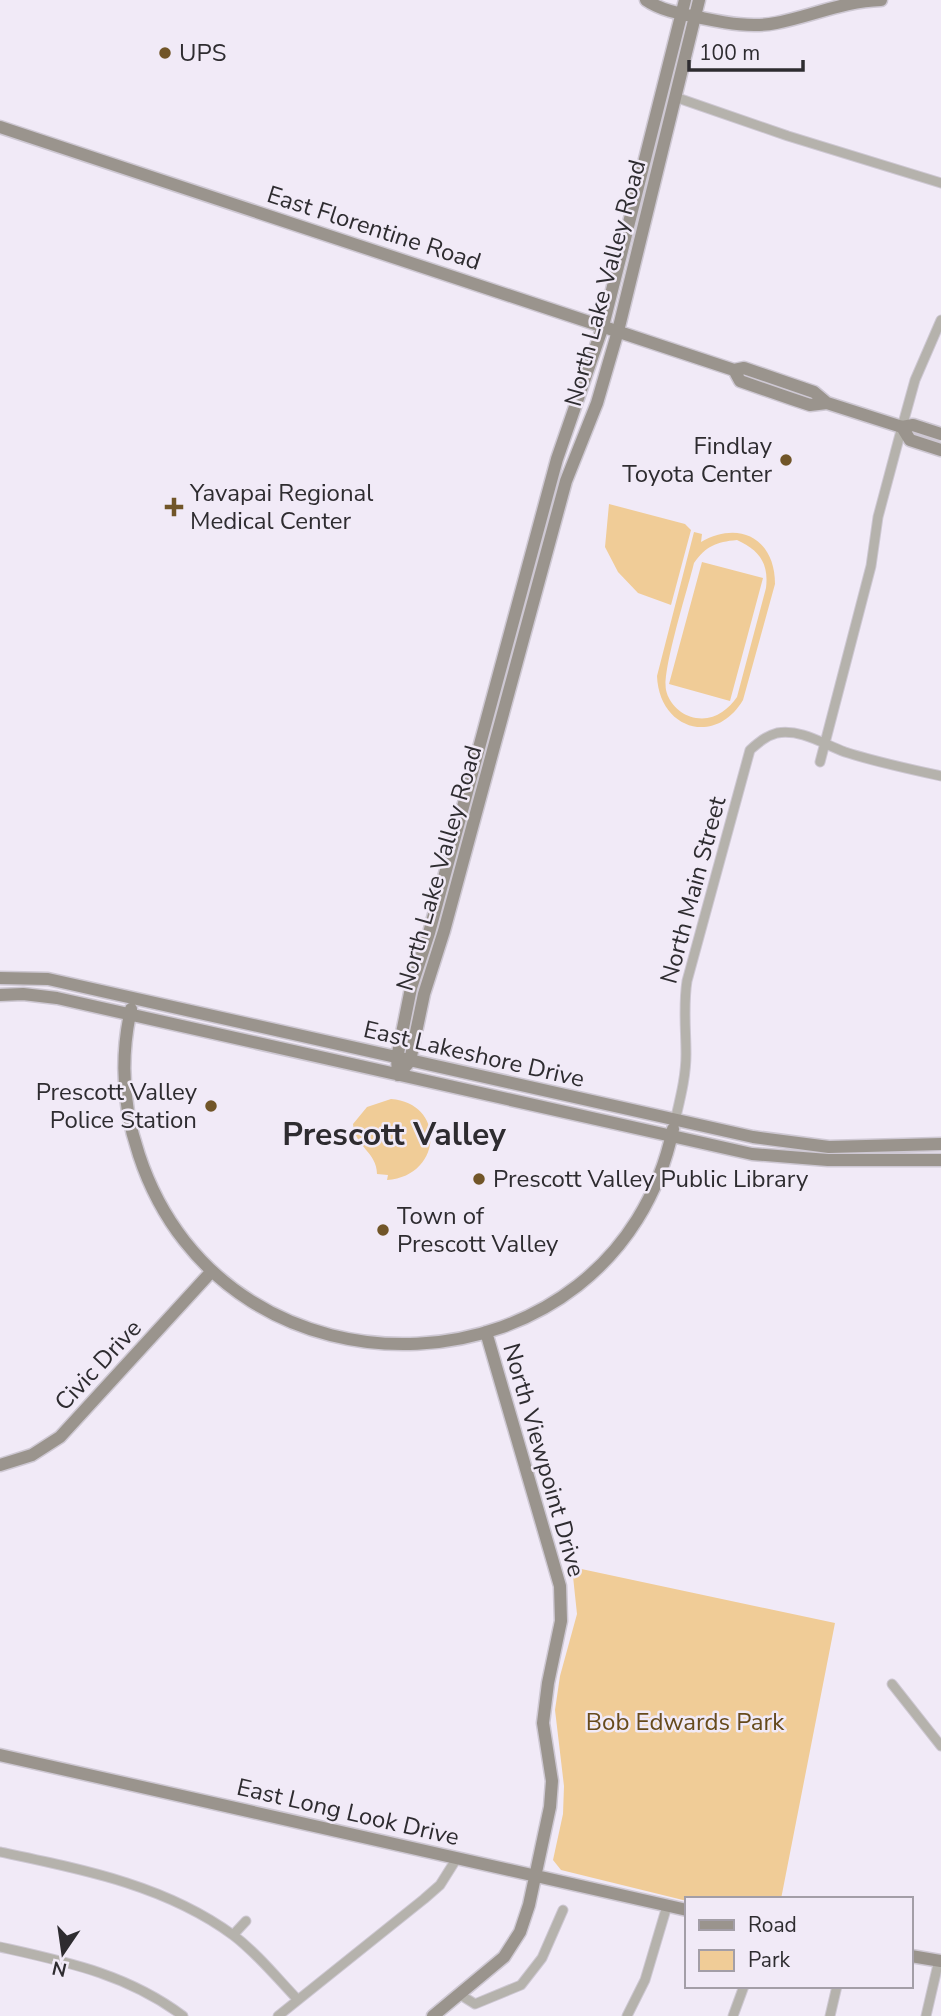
<svg xmlns="http://www.w3.org/2000/svg" width="941" height="2016" font-family="'Nunito Sans',sans-serif">
<rect width="100%" height="100%" fill="#f1eaf7"/>
<path fill="#f0cc97" fill-rule="evenodd" d="M 609,504 L 685,524 L 691,530 L 671,605 L 638,593 L 618,572 L 605,547 Z
M 694,532 L 702,534 L 701,542 C 740,520 775,539 775,584 L 743,700 C 715,747 659,729 657,676 ZM 737,540 C 759,550 769,563 766,588 L 737,697 C 728,710 714,721 696,718 C 682,716 669,704 666,690 C 662,670 688,588 694,563 C 706,546 716,542 737,540 Z
M 702,562 L 763,578 L 730,701 L 669,684 Z
M 391,1099 C 446,1103 443,1176 387,1180 L 388,1175 L 377,1174 C 377,1152 355,1147 353,1124 L 367,1107 Z
M 572,1567 L 835,1623 L 781,1899 L 687,1899 L 687,1901 L 561,1870 L 553,1860 L 563,1814 L 564,1786 L 555,1710 L 560,1676 L 577,1614 Z"/>
<g fill="none" stroke-linecap="round" stroke-linejoin="round">
<defs>
<path id="street" d="M 675,97 L 788,136 L 941,183
M 820,762 L 871,566 L 878,517 L 902,427 L 915,380 L 941,320
M 675,1121 C 680,1099 686,1077 686,1054 C 686,1030 683,1006 687,981 L 750,750 C 759,742 766,736 777,733 C 802,729 823,744 845,752 C 876,762 909,769 941,776
M 892,1684 L 941,1746
M 0,1852 C 81,1869 165,1885 233,1935 C 257,1953 277,1978 298,2000
M 233,1935 L 246,1921
M 0,1947 C 67,1962 127,1974 183,2016
M 459,1994 L 475,2004 L 521,1985 L 542,1958 L 563,1910
M 278,2016 L 424,1899 L 440,1885 L 457,1858
M 627,2016 L 645,1980 L 667,1906
M 733,2016 L 744,1986
M 830,2016 L 837,1986
M 926,2016 L 939,1960"/>
<path id="secondary" d="M 646,0 C 662,11 682,14 702,18 C 727,23 751,28 776,23 C 812,16 844,1 881,0
M 0,127 L 734,370 L 744,368 L 814,392 L 827,403 L 902,427 L 913,425 L 941,434
M 734,370 L 740,381 L 792,399 L 810,405 L 827,403
M 902,427 L 910,440 L 941,450
M 0,978 L 48,979 L 753,1137 L 829,1147 L 941,1144
M 0,995 L 23,994 L 57,998 L 752,1154 L 828,1160 L 941,1160
M 131,1009 C 120,1058 123,1108 139,1155 C 226,1420 616,1402 673,1129
M 398,1075 L 410,1061 L 424,994 L 444,931 L 566,481 L 597,403 L 618,331 L 699,0
M 398,1075 L 397,1058 L 411,988 L 429,933 L 557,459 L 603,326 L 685,0
M 0,1465 L 32,1455 L 60,1437 L 212,1271
M 0,1755 L 687,1910
M 911,1956 L 941,1961
M 433,2016 L 504,1957 L 520,1932 L 529,1905 L 550,1807 L 552,1781 L 543,1723 L 548,1683 L 561,1621 L 560,1586 L 486,1332"/>
</defs>
<use href="#street" stroke="#cec8d3" stroke-width="11"/>
<use href="#secondary" stroke="#cec8d3" stroke-width="15"/>
<use href="#street" stroke="#b5b2ac" stroke-width="9"/>
<use href="#secondary" stroke="#9a948d" stroke-width="12"/>
</g>
<g fill="#715528" stroke="#f1eaf7" stroke-width="2.5">
<circle cx="165" cy="53" r="7"/>
<circle cx="786" cy="460" r="7"/>
<path d="M170.5 496.5h7v7h7v7h-7v7h-7v-7h-7v-7h7z"/>
<circle cx="211" cy="1106" r="7"/>
<circle cx="479" cy="1179" r="7"/>
<circle cx="383" cy="1230" r="7"/>
</g>
<g text-anchor="middle" dominant-baseline="central" stroke-width="5" stroke-linejoin="round" paint-order="stroke">
<g font-size="24" fill="#2e2c30" stroke="#f1eaf7" text-anchor="start">
<text x="179" y="53">UPS</text>
<text x="772" y="446" text-anchor="end">Findlay<tspan x="772" dy="28">Toyota Center</tspan></text>
<text x="190" y="493">Yavapai Regional<tspan x="190" dy="28">Medical Center</tspan></text>
<text x="197" y="1092" text-anchor="end">Prescott Valley<tspan x="197" dy="28">Police Station</tspan></text>
<text x="493" y="1179">Prescott Valley Public Library</text>
<text x="397" y="1216">Town of<tspan x="397" dy="28">Prescott Valley</tspan></text>
</g>
<g font-size="24" fill="#2e2c30" stroke="#f1eaf7">
<text transform="translate(374 228) rotate(18)">East Florentine Road</text>
<text transform="translate(605 283) rotate(-75)">North Lake Valley Road</text>
<text transform="translate(439 868) rotate(-74)">North Lake Valley Road</text>
<text transform="translate(693 890) rotate(-75)">North Main Street</text>
<text transform="translate(474 1054) rotate(13)">East Lakeshore Drive</text>
<text transform="translate(98 1365) rotate(-47)">Civic Drive</text>
<text transform="translate(544 1460) rotate(74)">North Viewpoint Drive</text>
<text transform="translate(348 1812) rotate(13)">East Long Look Drive</text>
</g>
<g font-size="24" fill="#664a1c" stroke="#f1eaf7">
<text x="685" y="1722">Bob Edwards Park</text>
</g>
<g font-size="32" font-weight="bold" fill="#2e2c30" stroke="#f1eaf7">
<text x="394" y="1134">Prescott Valley</text>
</g>
</g>
<rect x="685" y="1897" width="228" height="91" fill="#f1eaf7" stroke="#a39ea7" stroke-width="2"/>
<rect x="699" y="1920" width="35" height="10" fill="#9a948d" stroke="#a39ea7" stroke-width="2"/>
<text x="748" y="1932" font-size="21" fill="#2e2c30">Road</text>
<rect x="699" y="1950" width="35" height="21" fill="#f0cc97" stroke="#a39ea7" stroke-width="2"/>
<text x="748" y="1967" font-size="21" fill="#2e2c30">Park</text>
<g transform="translate(63 1953) rotate(193)" stroke="#f1eaf7" stroke-width="5" paint-order="stroke">
<path d="M0-5L12 26L0 18L-12 26Z" fill="#2e2c30"/>
<text y="-10" font-size="19" font-weight="bold" text-anchor="middle" fill="#2e2c30">N</text>
</g>
<path d="M689 60v10h114v-10" fill="none" stroke="#2e2c30" stroke-width="3.5"/>
<text x="699" y="60" font-size="21" fill="#2e2c30" stroke="#f1eaf7" stroke-width="5" paint-order="stroke">100 m</text>
</svg>
